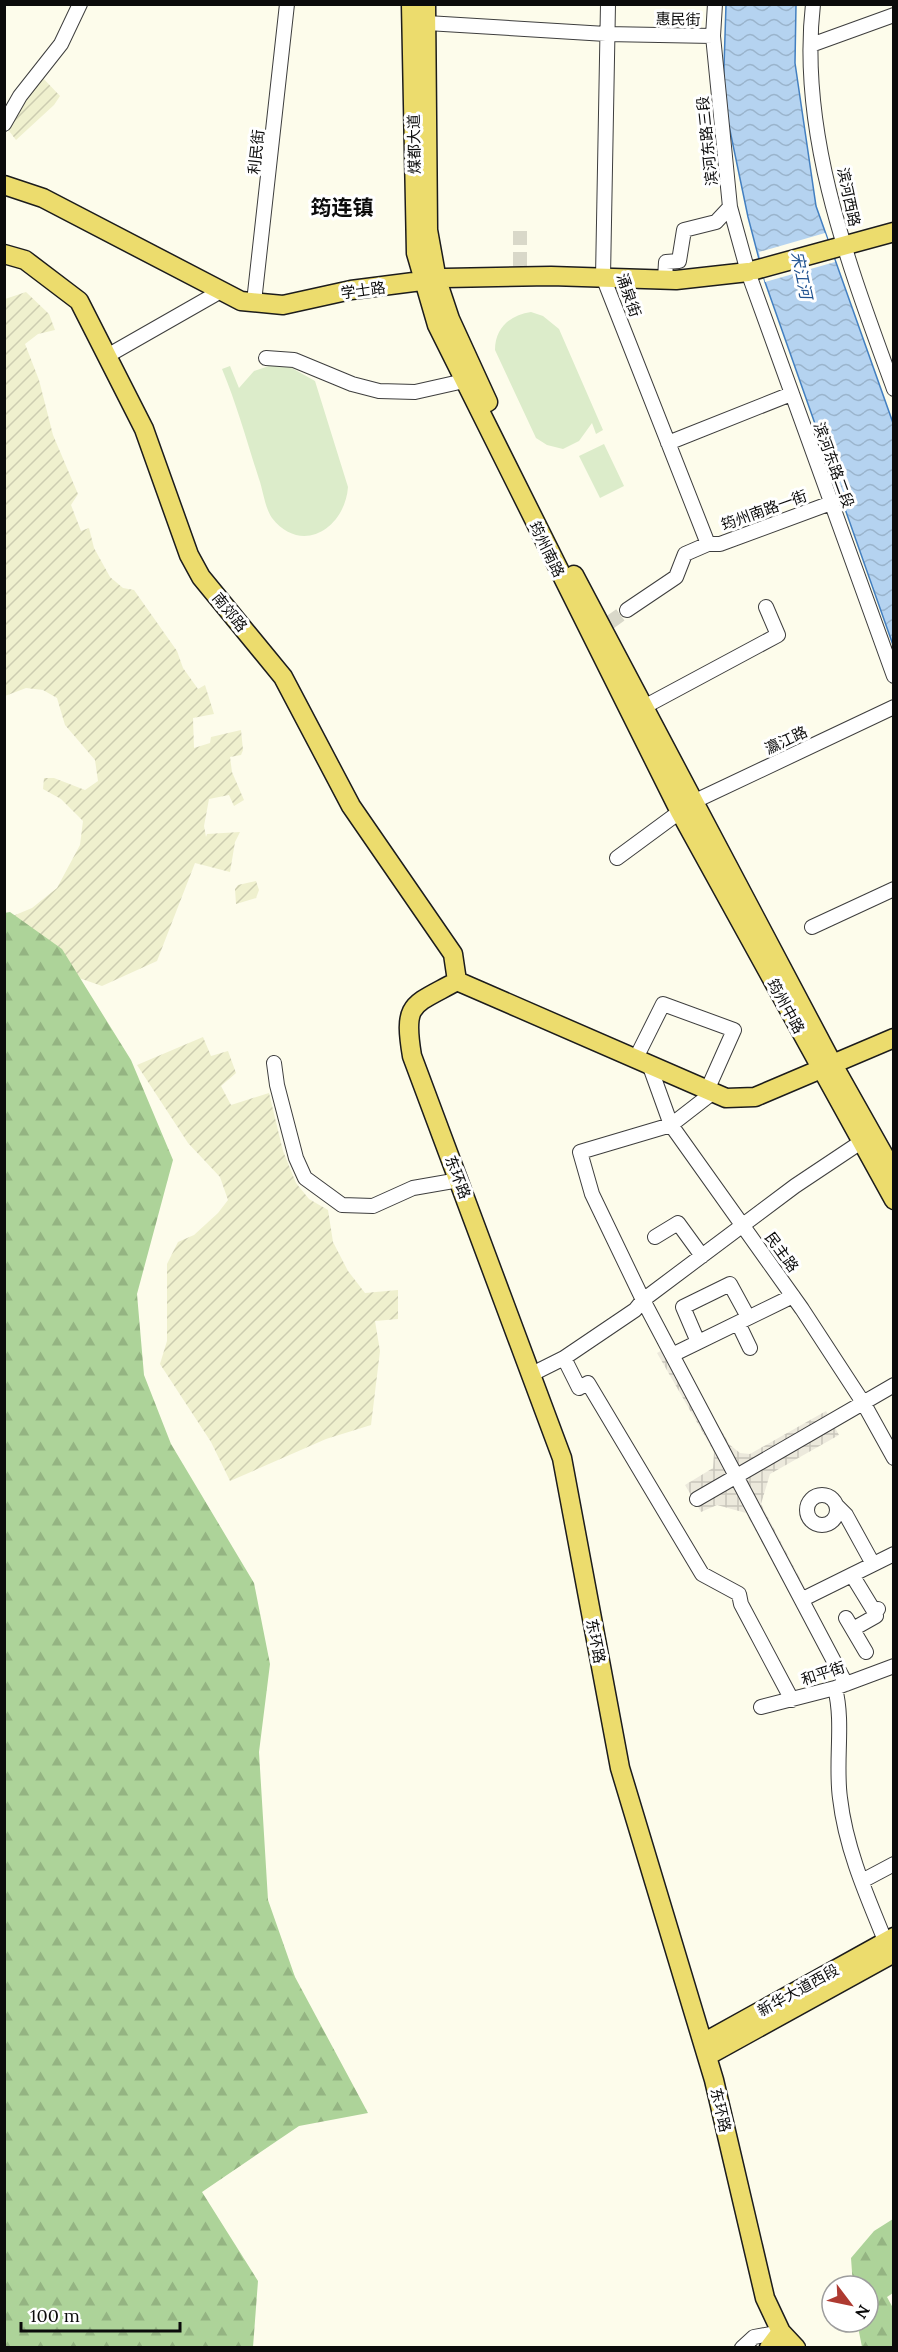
<svg xmlns="http://www.w3.org/2000/svg" width="898" height="2352" font-family="Lora,'Noto Sans SC',serif">
<defs>
<pattern id="farmland-furrows" width="10" height="10" patternUnits="userSpaceOnUse" patternTransform="scale(1.5)"><rect width="10" height="10" fill="#eff0ce"/><path d="M-1 1l2-2M0 10L10 0M9 11l2-2" fill="none" stroke="#ccccb0"/></pattern>
<pattern id="forest-firs" width="22" height="20" patternUnits="userSpaceOnUse" patternTransform="scale(1.5)"><rect width="22" height="20" fill="#add399"/><path d="M5 1l3.5 6h-7zM16 11l3.5 6h-7z" fill="#94b482"/></pattern>
<pattern id="plaza-grid" width="8" height="8" patternUnits="userSpaceOnUse" patternTransform="scale(1.5)"><rect width="8" height="8" fill="#ece9dc"/><path d="M0 4h8M4 0v8" fill="none" stroke="#c9c6bb"/></pattern>
<pattern id="water-waves" width="16" height="10" patternUnits="userSpaceOnUse" patternTransform="scale(1.5)"><rect width="16" height="10" fill="#b5d3f0"/><path d="M0 5q4-4 8 0t8 0" fill="none" stroke="#9ab4cc"/></pattern>
</defs>
<rect width="100%" height="100%" fill="#fdfceb"/>
<path fill="url(#farmland-furrows)" d="M 41,76 L 60,96 L 54,105 L 16,140 L 6,127 Z
M 26,292 L 49,314 L 55,330 L 38,334 L 25,344 L 39,380 L 53,435 L 78,494 L 71,505 L 81,531 L 89,528 L 94,548 L 110,577 L 123,588 L 134,590 L 177,651 L 183,668 L 198,689 L 205,685 L 214,714 L 193,718 L 194,748 L 210,743 L 211,737 L 241,730 L 243,750 L 241,755 L 230,757 L 232,772 L 244,800 L 234,806 L 229,795 L 209,799 L 204,826 L 206,837 L 207,834 L 240,832 L 235,842 L 230,872 L 195,863 L 157,961 L 102,986 L 36,963 L 8,918 L 32,908 L 57,888 L 80,845 L 83,821 L 61,799 L 43,789 L 44,778 L 54,778 L 85,790 L 98,781 L 95,760 L 65,725 L 57,698 L 43,690 L 26,688 L 5,696 L 5,299 Z
M 256,881 L 259,890 L 256,898 L 236,904 L 235,889 L 238,885 Z
M 203,1037 L 211,1056 L 228,1051 L 236,1073 L 221,1086 L 231,1105 L 269,1093 L 283,1151 L 296,1183 L 309,1199 L 328,1210 L 333,1242 L 348,1271 L 365,1293 L 398,1290 L 398,1319 L 375,1321 L 380,1351 L 371,1425 L 326,1439 L 230,1481 L 211,1442 L 160,1364 L 167,1341 L 167,1264 L 178,1242 L 194,1235 L 218,1213 L 228,1200 L 220,1177 L 188,1143 L 137,1065 Z"/>
<path fill="url(#forest-firs)" d="M 10,912 L 62,949 L 131,1060 L 173,1160 L 137,1294 L 144,1375 L 171,1444 L 254,1583 L 270,1664 L 259,1752 L 268,1900 L 295,1977 L 368,2113 L 299,2126 L 202,2192 L 258,2281 L 253,2347 L 5,2347 L 4,913 Z
M 893,2219 L 893,2293 L 887,2297 L 893,2308 L 893,2347 L 862,2347 L 857,2322 L 868,2322 L 868,2286 L 853,2286 L 851,2258 L 874,2231 Z"/>
<path fill="#dcecca" d="M 531,312 L 543,316 L 559,329 L 603,430 L 596,434 L 592,423 L 579,441 L 563,449 L 547,445 L 536,438 L 495,350 C 495,327 511,315 531,312 Z
M 275,364 L 290,367 L 315,381 L 348,487 C 345,528 302,556 272,518 C 265,508 263,490 259,479 C 247,442 237,405 222,369 L 230,366 L 239,388 L 254,371 Z
M 604,444 L 624,486 L 600,498 L 579,456 Z"/>
<path fill="url(#plaza-grid)" d="M 670,1346 L 730,1445 L 740,1453 L 750,1454 L 826,1411 L 839,1435 L 770,1474 L 761,1504 L 807,1592 L 793,1600 L 746,1513 L 717,1505 L 701,1512 L 685,1485 L 713,1468 L 714,1452 L 657,1353 Z"/>
<path fill="url(#water-waves)" stroke="#437fc0" stroke-width="1.5" d="M 726,5 L 796,5 L 795,63 L 816,206 L 893,423 L 893,645 L 765,282 L 748,217 L 723,97 Z"/>
<path fill="#fdfceb" d="M 825,233 L 835,262 L 765,282 L 759,252 Z"/>
<g fill="none" stroke-linecap="round" stroke-linejoin="round">
<path stroke="#d9d8c9" stroke-width="14" stroke-dasharray="14 7" stroke-linecap="butt" d="M 520,266 L 520,224
M 609,623 L 627,610"/>
<defs>
<path id="minor" d="M 608,4 L 603,277 L 708,544
M 715,4 L 713,36 L 730,207 L 748,272
M 813,4 C 798,135 850,268 894,389
M 427,23 L 606,34 L 713,36
M 811,45 L 894,15
M 4,124 L 20,96 L 61,44 L 80,4
M 755,270 L 748,272 L 894,676
M 665,279 L 666,262 L 679,261 L 684,230 L 716,222 L 730,207
M 254,302 L 287,4
M 107,356 L 221,291
M 266,358 L 294,360 L 352,384 L 379,391 L 415,392 L 464,381
M 668,443 L 791,394
M 627,610 L 676,577 L 685,554 L 708,544 L 720,544 L 831,503
M 642,708 L 778,635 L 766,607
M 617,858 L 693,802 L 894,707
M 812,927 L 894,889
M 636,1058 L 663,1004 L 734,1030 L 709,1086 L 711,1094 L 671,1125 L 580,1152 L 592,1194 L 643,1300 L 846,1684
M 274,1063 L 277,1085 L 296,1158 L 305,1178 L 342,1205 L 373,1206 L 413,1188 L 459,1180
M 649,1064 L 671,1125 L 802,1309 L 864,1404 L 894,1458
M 655,1237 L 678,1223 L 702,1256
M 738,1323 L 750,1348
M 698,1342 L 683,1307 L 730,1284 L 748,1317
M 672,1355 L 793,1296
M 564,1358 L 579,1388 L 588,1383 L 702,1574 L 739,1594 L 741,1604 L 792,1700
M 532,1374 L 564,1358 L 635,1310 L 643,1300 L 795,1186 L 861,1142
M807 1510a15 15 0 1 1 30 0a15 15 0 1 1-30 0Z
M 697,1499 L 894,1385
M 837,1506 L 846,1515 L 873,1564
M 852,1575 L 874,1611 L 878,1609
M 803,1599 L 894,1554
M 846,1618 L 866,1652
M 853,1629 L 876,1616 L 874,1611
M 835,1688 C 844,1723 835,1762 840,1798 C 846,1851 869,1901 889,1950
M 761,1707 L 835,1688 L 894,1666
M 862,1881 L 894,1864
M 742,2348 L 754,2337 L 781,2332"/>
<path id="major" d="M 411,4 L 416,253 L 437,325 L 680,812 L 894,1200
M 426,4 L 428,230 L 437,280 L 450,319 L 488,402
M 4,185 L 43,198 L 241,301 L 283,305 L 351,290 L 445,278 L 551,276 L 676,280 L 748,272
M 4,254 L 25,260 L 79,301 L 144,429 L 189,555 L 201,577 L 283,677 L 351,806 L 453,954 L 457,981
M 755,270 L 894,232
M 574,575 L 832,1063 L 894,1173
M 457,981 C 412,1006 403,1002 412,1056 L 562,1458 L 620,1768 L 714,2080 L 765,2298 L 781,2332 L 796,2348
M 457,981 L 726,1098 L 755,1097 L 894,1038
M 703,2043 L 894,1937
M 707,2056 L 894,1953
M 769,2348 L 781,2332"/>
</defs>
<use href="#minor" stroke="#3e3e3e" stroke-width="16"/>
<use href="#major" stroke="#1c1c1c" stroke-width="21"/>
<use href="#minor" stroke="#fff" stroke-width="14"/>
<use href="#major" stroke="#ecdc6d" stroke-width="18"/>
</g>
<g text-anchor="middle" dominant-baseline="central" stroke-width="6" stroke-linejoin="round" paint-order="stroke">
<g font-size="15" fill="#0b0b0b" stroke="#fff">
<text transform="translate(678 19) rotate(1)">惠民街</text>
<text transform="translate(707 141) rotate(-96)">滨河东路三段</text>
<text transform="translate(414 144) rotate(-91)">煤都大道</text>
<text transform="translate(256 152) rotate(-84)">利民街</text>
<text transform="translate(849 197) rotate(78)">滨河西路</text>
<text transform="translate(363 290) rotate(-8)">学士路</text>
<text transform="translate(629 295) rotate(71)">涌泉街</text>
<text transform="translate(834 465) rotate(70)">滨河东路二段</text>
<text transform="translate(764 510) rotate(-20)">筠州南路一街</text>
<text transform="translate(547 549) rotate(64)">筠州南路</text>
<text transform="translate(230 612) rotate(51)">南郊路</text>
<text transform="translate(786 740) rotate(-25)">瀛江路</text>
<text transform="translate(786 1006) rotate(61)">筠州中路</text>
<text transform="translate(458 1177) rotate(69)">东环路</text>
<text transform="translate(782 1252) rotate(54)">民主路</text>
<text transform="translate(596 1641) rotate(79)">东环路</text>
<text transform="translate(823 1673) rotate(-18)">和平街</text>
<text transform="translate(798 1990) rotate(-29)">新华大道西段</text>
<text transform="translate(721 2110) rotate(77)">东环路</text>
</g>
<g font-size="16" font-style="italic" fill="#215391" stroke="#fff">
<text transform="translate(802 275) rotate(78)">宋江河</text>
</g>
<g font-size="21" font-weight="bold" fill="#0b0b0b" stroke="#fff">
<text x="342" y="207">筠连镇</text>
</g>
</g>
<rect width="898" height="2352" fill="none" stroke="#0b0b0b" stroke-width="12"/>
<g transform="translate(850 2304) rotate(122)"><circle r="28" fill="#ffffff" stroke="#9d9d9d" stroke-width="1.5"/>
<path d="M0-4.5L10 22L0 15L-10 22Z" fill="#ae3a31"/>
<text y="-9" font-size="16" font-weight="bold" text-anchor="middle" fill="#0b0b0b">N</text>
</g>
<path d="M21 2322v9h159v-9" fill="none" stroke="#0b0b0b" stroke-width="3"/>
<text x="30" y="2322" font-size="18" fill="#0b0b0b" stroke="#ffffff" stroke-width="4.5" paint-order="stroke">100 m</text>
</svg>
